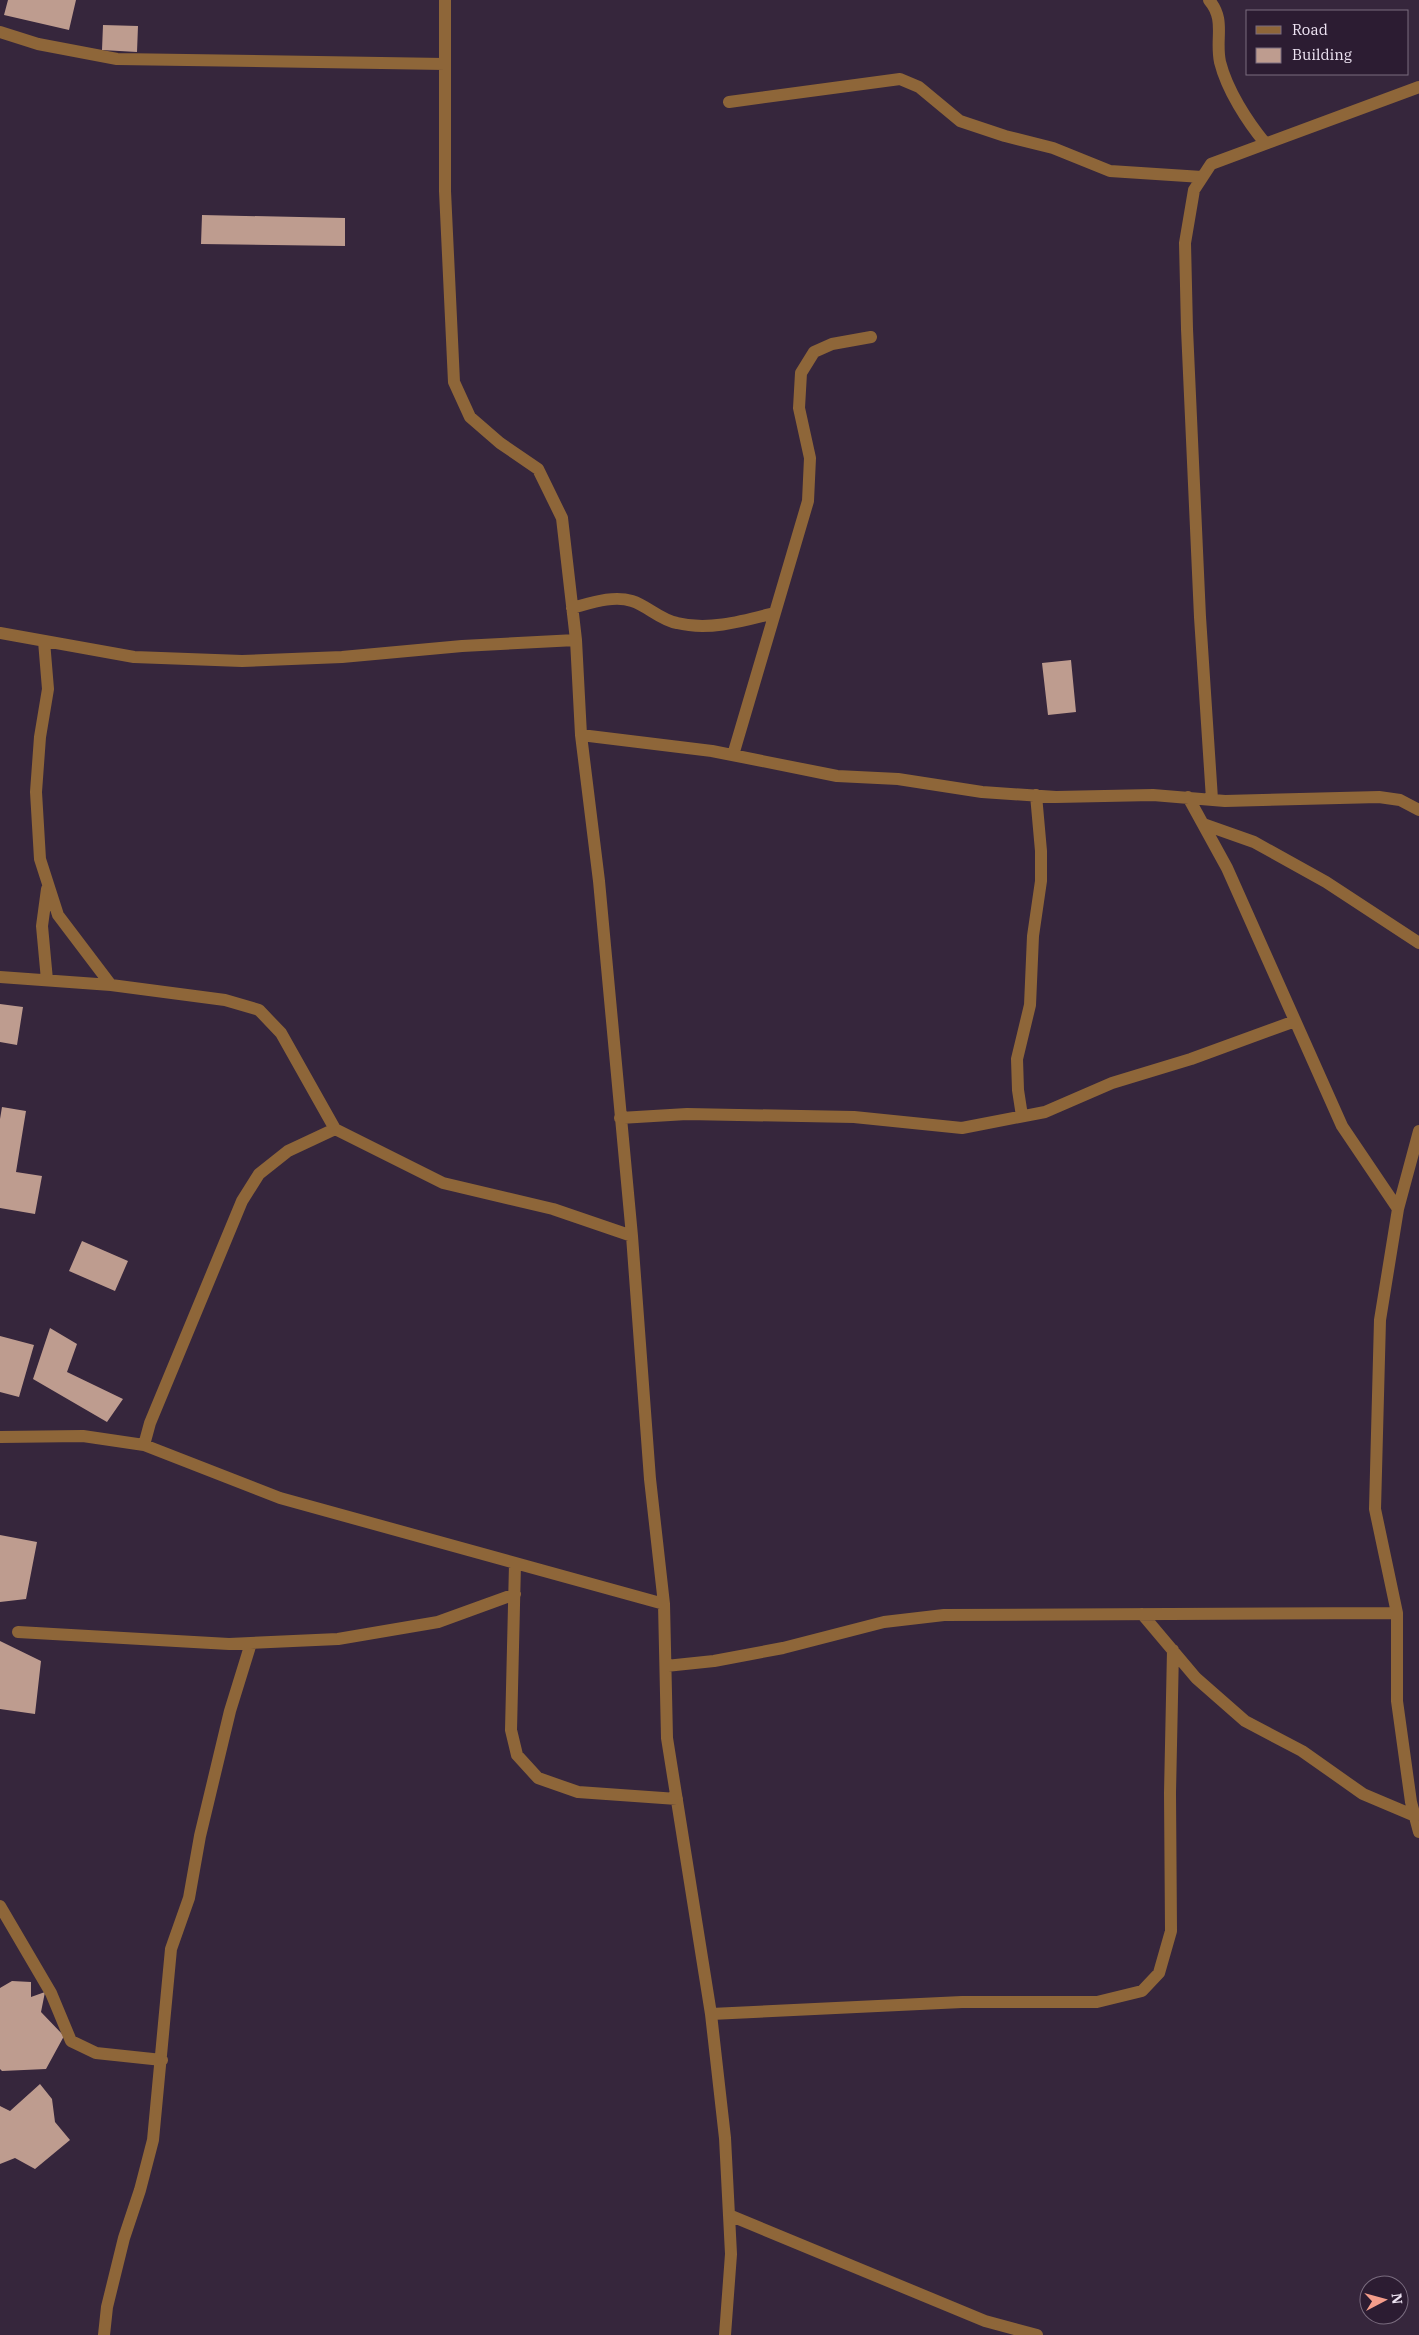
<svg xmlns="http://www.w3.org/2000/svg" width="1419" height="2335" font-family="'IBM Plex Serif',serif">
<rect width="100%" height="100%" fill="#36263c"/>
<path fill="#be9c8f" d="M 8,0 L 76,0 L 69,30 L 4,15 Z
M 103,25 L 138,26 L 137,52 L 102,50 Z
M 202,215 L 345,218 L 345,246 L 201,244 Z
M 1071,660 L 1076,712 L 1048,715 L 1042,663 Z
M 0,1004 L 23,1007 L 17,1045 L 0,1042 Z
M 2,1107 L 26,1111 L 16,1172 L 42,1176 L 35,1214 L 0,1208 L 0,1119 Z
M 82,1241 L 128,1261 L 115,1291 L 69,1271 Z
M 50,1328 L 77,1344 L 67,1372 L 123,1399 L 107,1422 L 33,1379 Z
M 0,1336 L 34,1345 L 19,1397 L 0,1392 Z
M 0,1535 L 37,1542 L 26,1599 L 0,1602 Z
M 0,1641 L 41,1661 L 35,1714 L 0,1709 Z
M 12,1981 L 31,1982 L 31,1997 L 45,1992 L 41,2012 L 64,2036 L 46,2069 L 2,2071 L 0,2069 L 0,1988 Z
M 40,2084 L 52,2099 L 55,2122 L 70,2140 L 35,2169 L 15,2158 L 0,2164 L 0,2106 L 10,2111 Z"/>
<g fill="none" stroke-linecap="round" stroke-linejoin="round">
<path stroke="#8e6639" stroke-width="12" d="M 445,0 L 445,191 L 454,382 L 470,417 L 500,443 L 538,469 L 562,518 L 576,640 L 581,735 L 599,881 L 632,1236 L 650,1479 L 664,1604 L 667,1738 L 711,2014 L 725,2138 L 731,2254 L 725,2335
M 1209,0 C 1226,20 1215,38 1220,62 C 1227,90 1247,121 1265,143
M 0,32 L 38,44 L 117,59 L 445,64
M 729,102 L 900,79 L 919,87 L 960,121 L 1005,136 L 1053,148 L 1110,171 L 1202,177
M 572,608 C 591,603 613,595 632,601 C 648,606 660,620 677,623 C 709,631 743,621 774,613
M 0,633 L 134,657 L 242,661 L 342,657 L 462,646 L 576,640
M 44,641 L 48,689 L 40,737 L 36,792 L 40,859 L 58,915 L 111,985
M 581,735 L 712,751 L 837,776 L 898,779 L 982,792 L 1056,797 L 1153,795 L 1225,801 L 1379,797 L 1400,800 L 1419,810
M 733,755 L 808,501 L 810,458 L 799,408 L 801,373 L 814,352 L 832,344 L 871,337
M 1188,797 L 1227,868 L 1342,1126 L 1398,1209
M 1212,799 L 1200,617 L 1187,329 L 1185,243 L 1194,190 L 1211,164 L 1419,87
M 1203,824 L 1254,842 L 1326,882 L 1419,943
M 0,977 L 111,985 L 225,1000 L 259,1010 L 281,1033 L 335,1129 L 443,1183 L 553,1209 L 632,1236
M 47,980 L 42,926 L 47,889
M 1022,1116 L 1018,1090 L 1017,1059 L 1030,1005 L 1033,936 L 1041,881 L 1041,851 L 1036,795
M 620,1118 L 687,1114 L 854,1117 L 962,1128 L 1045,1112 L 1112,1083 L 1191,1059 L 1295,1021
M 1419,1131 L 1398,1209 L 1380,1320 L 1375,1509 L 1397,1613 L 1397,1701 L 1411,1802 L 1419,1832
M 0,1437 L 83,1436 L 144,1445 L 280,1498 L 664,1604
M 144,1445 L 150,1423 L 242,1201 L 259,1174 L 288,1151 L 335,1129
M 515,1564 L 511,1730 L 517,1755 L 538,1778 L 578,1792 L 677,1799
M 1142,1614 L 1196,1678 L 1245,1721 L 1302,1751 L 1363,1794 L 1415,1816
M 18,1632 L 229,1644 L 338,1639 L 438,1622 L 515,1594
M 666,1666 L 714,1661 L 783,1648 L 884,1622 L 944,1615 L 1397,1613
M 0,1906 L 51,1993 L 71,2041 L 96,2053 L 162,2060
M 711,2014 L 962,2002 L 1097,2002 L 1142,1991 L 1159,1973 L 1171,1931 L 1170,1793 L 1173,1650
M 729,2215 L 985,2321 L 1037,2335
M 104,2335 L 107,2307 L 124,2238 L 140,2190 L 153,2140 L 171,1949 L 189,1898 L 200,1836 L 230,1711 L 251,1643"/>
</g>
<rect x="1246" y="10" width="162" height="65" fill="#2c1c32" stroke="#7a6c7f"/>
<rect x="1256" y="26" width="25" height="8" fill="#8e6639" stroke="#7a6c7f"/>
<text x="1292" y="35" font-size="15" fill="#eee4f3">Road</text>
<rect x="1256" y="48" width="25" height="15" fill="#be9c8f" stroke="#7a6c7f"/>
<text x="1292" y="60" font-size="15" fill="#eee4f3">Building</text>
<g transform="translate(1384 2300) rotate(84)"><circle r="24" fill="#2c1c32" stroke="#7a6c7f"/>
<path d="M0-4L9 19L0 12L-9 19Z" fill="#f49d8b"/>
<text y="-8" font-size="14" font-weight="bold" text-anchor="middle" fill="#eee4f3">N</text>
</g>
</svg>
